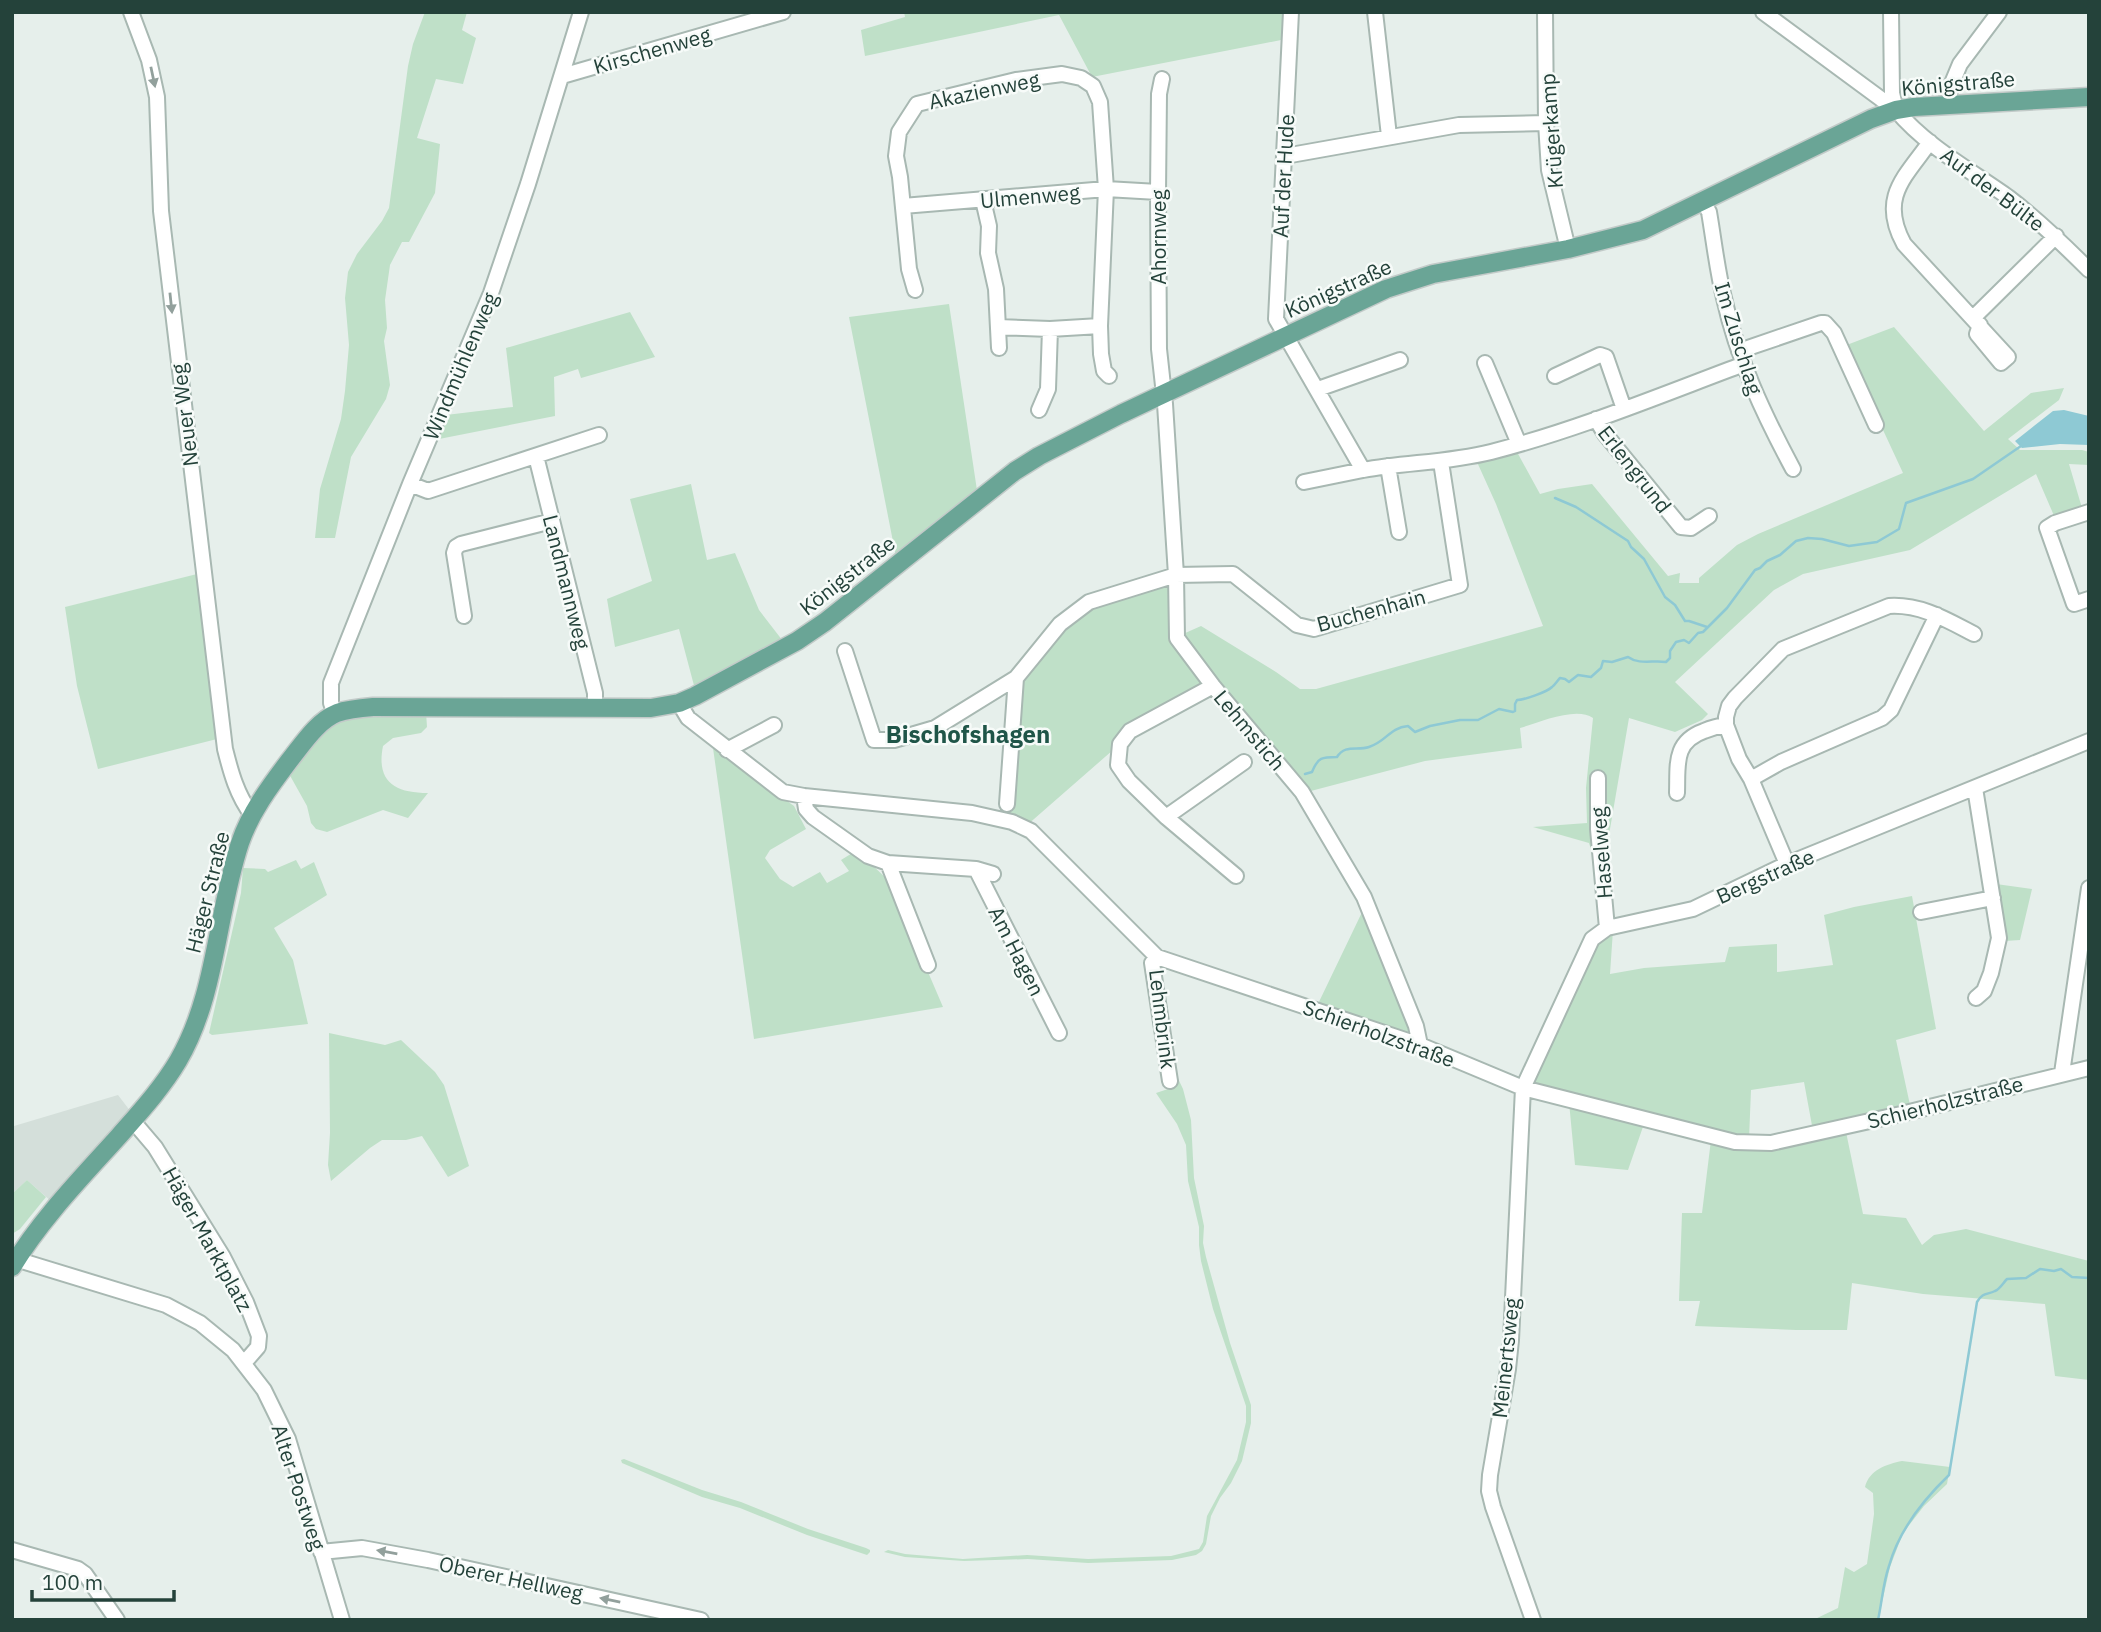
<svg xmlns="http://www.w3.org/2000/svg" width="2101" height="1632" font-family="'IBM Plex Sans',sans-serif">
<rect width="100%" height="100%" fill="#e6efeb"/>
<path fill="#d4dfda" d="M 118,1095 L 131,1112 L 52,1202 L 27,1180 L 12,1194 L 14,1126 Z"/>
<path fill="#bfe0c8" d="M 425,12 L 467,12 L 462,30 L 476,38 L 463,84 L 436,79 L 417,138 L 440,144 L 435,193 L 409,242 L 402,242 L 390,265 L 385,300 L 387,328 L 384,341 L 390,385 L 386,399 L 351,457 L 335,538 L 315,538 L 320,489 L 341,419 L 345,391 L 349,345 L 345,298 L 348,272 L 357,254 L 382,221 L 389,208 L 408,66 L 413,44 Z
M 904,12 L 1287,12 L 1286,39 L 1092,77 L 1059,15 L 865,56 L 861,30 L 905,17 Z
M 949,304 L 978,497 L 897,562 L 849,317 Z
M 630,312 L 655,357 L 581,378 L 578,369 L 554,377 L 555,416 L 434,440 L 446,415 L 513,407 L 506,348 Z
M 1894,327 L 1984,431 L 2031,393 L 2064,388 L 2059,400 L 2008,439 L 2020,450 L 2082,450 L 2089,452 L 2089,465 L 2069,464 L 2082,508 L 2055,518 L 2036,474 L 1910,550 L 1803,574 L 1774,590 L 1675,682 L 1708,714 L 1702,720 L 1675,732 L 1629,718 L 1604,864 L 1596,865 L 1589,843 L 1533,827 L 1587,823 L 1586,788 L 1593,718 C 1576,706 1538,723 1520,728 L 1522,748 L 1425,761 L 1307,792 L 1215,683 L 1183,634 L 1201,626 L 1276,672 L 1300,689 L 1316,689 L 1543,626 L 1496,504 L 1477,462 L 1517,452 L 1540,494 L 1558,489 L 1592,484 L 1668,576 L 1680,573 L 1679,583 L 1699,583 L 1699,578 L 1737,545 L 1758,534 L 1903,473 L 1844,346 Z
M 691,484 L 707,560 L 735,553 L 759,610 L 786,645 L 696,693 L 679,629 L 615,647 L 607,599 L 652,581 L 630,499 Z
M 201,573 L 221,738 L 98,769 L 77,686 L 65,607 Z
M 1169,580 L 1174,640 L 1206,688 L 1113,750 L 1026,826 L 1009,817 L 1018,679 L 1084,607 Z
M 426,712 L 427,727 L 421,733 L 393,738 L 383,746 C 376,781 394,793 428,793 L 408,818 L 383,810 L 327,832 L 316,829 L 311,823 L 307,806 L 288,772 L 332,722 L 353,715 Z
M 713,748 L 794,806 L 806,829 L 770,850 L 765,858 L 780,879 L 793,887 L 820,872 L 827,883 L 849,871 L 841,860 L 854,852 L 869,862 L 889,881 L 943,1007 L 754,1039 Z
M 296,860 L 301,869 L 314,862 L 327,895 L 274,928 L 293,960 L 308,1024 L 212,1035 L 209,1033 L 241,893 L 243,868 L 265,869 L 268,872 Z
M 1996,884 L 2032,889 L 2020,940 L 2005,941 Z
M 1912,896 L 1936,1029 L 1896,1040 L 1910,1105 L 1813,1131 L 1804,1082 L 1751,1090 L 1749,1139 L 1533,1085 L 1532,1081 L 1595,942 L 1613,930 L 1610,974 L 1644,968 L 1725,962 L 1729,947 L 1777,944 L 1777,972 L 1833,965 L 1824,915 L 1854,907 Z
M 1365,906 L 1413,1030 L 1410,1036 L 1317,1006 Z
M 329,1033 L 385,1045 L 401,1040 L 435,1072 L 444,1085 L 469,1166 L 448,1177 L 422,1136 L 406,1140 L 382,1140 L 370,1148 L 331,1181 L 328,1165 L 330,1133 Z
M 1172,1066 L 1183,1089 L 1191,1120 L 1194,1178 L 1204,1226 L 1203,1243 L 1206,1257 L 1230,1343 L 1251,1405 L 1251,1423 L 1242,1461 L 1231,1483 L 1220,1498 L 1211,1516 L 1206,1544 L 1202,1551 L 1196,1555 L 1172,1560 L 1088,1563 L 1028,1559 L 964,1561 L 905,1557 L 884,1552 L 888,1550 L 905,1554 L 963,1559 L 1027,1555 L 1088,1559 L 1171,1556 L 1199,1549 L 1203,1542 L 1207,1516 L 1237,1460 L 1246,1422 L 1246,1406 L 1213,1309 L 1201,1261 L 1199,1245 L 1199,1227 L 1188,1181 L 1186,1145 L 1177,1124 L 1156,1093 L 1174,1087 Z
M 1569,1102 L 1645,1121 L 1628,1170 L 1575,1165 Z
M 1846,1132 L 1863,1214 L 1906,1218 L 1922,1245 L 1934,1235 L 1966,1229 L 2089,1261 L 2089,1380 L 2055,1376 L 2045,1304 L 1923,1294 L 1852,1283 L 1847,1330 L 1796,1330 L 1695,1326 L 1700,1301 L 1679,1301 L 1682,1213 L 1702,1213 L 1711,1140 Z
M 27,1180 L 46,1197 L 20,1229 L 12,1234 L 12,1194 Z
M 624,1459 L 702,1490 L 741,1502 L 808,1529 L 866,1548 L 870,1550 L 870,1552 L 867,1555 L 807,1535 L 740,1508 L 702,1497 L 622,1463 L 621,1460 Z
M 1902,1461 L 1950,1467 L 1947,1484 L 1924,1506 L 1903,1533 L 1890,1567 L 1878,1620 L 1813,1620 L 1838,1608 L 1845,1567 L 1854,1572 L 1867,1564 L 1874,1514 L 1873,1493 L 1865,1487 C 1869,1470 1887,1464 1902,1461 Z"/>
<path fill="#8ec9d4" d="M 2064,410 L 2089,416 L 2089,445 L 2060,444 L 2022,448 L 2015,441 L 2053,411 Z"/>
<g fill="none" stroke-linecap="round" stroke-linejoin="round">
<path stroke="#8ec9d4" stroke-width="2.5" d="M 1555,498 L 1576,507 L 1628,541 L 1631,547 L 1644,559 L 1665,597 L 1675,605 L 1685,621 L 1689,621 L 1707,627
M 1305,774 L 1312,772 C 1318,757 1322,757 1337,757 C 1345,744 1357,751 1369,747 C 1387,741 1389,728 1408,726 L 1415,732 L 1430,726 L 1460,720 L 1478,720 L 1499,709 L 1513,712 L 1515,711 L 1515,704 L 1517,700 C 1524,700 1547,692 1552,687 C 1555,685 1557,681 1560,678 L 1565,679 L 1569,682 L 1578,675 L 1591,677 L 1601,668 L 1603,661 L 1612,662 L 1628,657 C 1639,665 1653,660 1666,662 L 1670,658 L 1670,651 L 1676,642 L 1684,640 L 1689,643 L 1698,633 L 1703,632 L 1727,608 L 1755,570 L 1760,568 L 1767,561 L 1780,555 L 1796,541 L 1808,538 L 1822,539 L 1849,546 L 1877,542 L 1899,529 L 1906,503 L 1973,479 L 2021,446
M 1878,1620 C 1882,1602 1883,1583 1889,1566 C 1899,1530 1922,1501 1949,1475 L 1977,1302 C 1983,1292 1987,1295 1995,1291 C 2000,1289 2003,1283 2007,1279 L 2026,1278 L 2040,1269 L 2054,1271 L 2061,1269 L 2072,1277 L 2089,1278"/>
<defs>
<path id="minor" d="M 131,12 L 149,60 L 157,97 L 161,211 L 225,749 C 231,773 237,795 252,815
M 1291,12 L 1276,319 L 1363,470 C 1407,462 1447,463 1491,452 C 1577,430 1661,395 1744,364
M 1375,12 L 1389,136
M 1545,12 L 1546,123 L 1549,170 L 1568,249
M 1763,12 L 1896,110 C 1926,146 1970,170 2008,197 C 2037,219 2063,244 2089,270
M 1891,12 L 1892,93 L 1896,110
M 562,76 L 783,12
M 1162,79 L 1159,94 L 1158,192 L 1159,349 L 1165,404 L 1176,575 L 1177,638 L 1213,686 L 1302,792 L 1364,897 L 1416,1026 L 1420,1045
M 1950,104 L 1950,88 L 1960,64 L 1999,12
M 1930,142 C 1904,178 1879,198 1904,244 L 2008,357 L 2001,363 L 1977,334 L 1980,325
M 1285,156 L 1459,125 L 1546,123
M 983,200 L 989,226 L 988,253 L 996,289 L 999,348
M 1703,201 L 1709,212 C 1714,241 1717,270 1724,298 C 1737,358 1764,415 1793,469
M 903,206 L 1106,189 L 1158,192
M 915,290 L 909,269 L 900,177 L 896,156 L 899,132 L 917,104 L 1016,80 L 1062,74 L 1081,78 L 1093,86 L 1100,102 L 1106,189 L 1100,326 L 1101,354 L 1104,371 L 1109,376
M 1973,318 L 2056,236
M 998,327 L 1050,329 L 1100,326
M 1739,351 L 1821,323 L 1825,323 L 1834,333 L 1876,425
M 1485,363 L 1519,444
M 1555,376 L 1600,355 L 1606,357 L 1624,409
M 1318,389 L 1400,360
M 1039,410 L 1048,389 L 1050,329
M 1596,419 L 1605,434 L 1681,527 L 1691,528 L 1709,516
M 536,456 L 595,693 L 595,708
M 1388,466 L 1399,532
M 1304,482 L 1363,470
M 410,484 L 428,491 L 599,435
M 2089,512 L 2055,523 L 2047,528 L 2074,604 L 2089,599
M 464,616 L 454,553 L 456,547 L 461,544 L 552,521
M 845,651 L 874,740 L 894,740 L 935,728 L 1016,678 L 1060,624 L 1089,602 L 1176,575 L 1233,574 L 1297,625 L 1314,629 L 1460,585 L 1441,462
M 1213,686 L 1130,731 L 1120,744 L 1118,765 L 1129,781 L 1166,817 L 1236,876
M 679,703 L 688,718 L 783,792 L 804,796 L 972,813 L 1012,822 L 1031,831 L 1157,957 L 1420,1045 L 1523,1088 L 1735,1142 L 1771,1143 L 1901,1114 L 2089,1068
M 335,714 L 331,703 L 331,683 L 410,484 L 491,293 L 528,184 L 581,12
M 727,750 L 774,725
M 1598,778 L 1598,829 L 1607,928
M 1751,779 L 1781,762 L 1882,718 L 1891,710 L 1937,615
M 1975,788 L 1999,938 L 1991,973 L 1984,991 L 1976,998
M 1677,793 C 1678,765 1673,742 1704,731 C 1711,728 1718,726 1726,725
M 804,796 L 806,809 L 813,817 L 868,856 L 888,863 L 976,869 L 993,874
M 1007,804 L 1016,678
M 1166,817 L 1244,762
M 888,863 L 928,965
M 1787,864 L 1751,779 L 1739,759 L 1726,725 L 1726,717 L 1729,706 L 1735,698 L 1783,649 L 1889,606 C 1921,604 1947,620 1974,634
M 976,869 L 1059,1033
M 1921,912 L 1993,898
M 1157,957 L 1152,963 L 1170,1081
M 2062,1073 L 2089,888
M 132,1120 L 155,1147 L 223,1257 L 246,1302 L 259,1336 L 258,1347 L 244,1363
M 12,1258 L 166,1305 L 200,1323 L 233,1350 L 264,1390 L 288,1439 L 342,1620
M 12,1550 L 78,1569 L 85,1574 L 117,1620
M 321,1552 L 362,1548 L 428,1560 L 701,1620
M 1533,1620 L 1493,1507 L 1489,1491 L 1490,1475 L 1508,1369 L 1511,1340 L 1523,1088 L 1592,939 L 1607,928 L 1693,909 L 1787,864 L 2089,741"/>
<path id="major" d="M 12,1267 C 41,1219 82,1177 119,1136 C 140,1112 162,1088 178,1061 C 217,994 216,915 240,843 C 250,813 270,786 289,761 C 302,745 317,721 337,713 C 349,709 362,708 374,707 L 651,708 L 679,703 L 695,696 L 797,641 L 825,622 L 1015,471 L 1039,456 L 1121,414 L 1386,289 L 1433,274 L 1568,249 L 1643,230 L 1871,119 L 1896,110 L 1914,107 L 2089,97"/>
</defs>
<use href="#minor" stroke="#a8b8b2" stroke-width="18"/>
<use href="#major" stroke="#c2cac8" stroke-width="21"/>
<use href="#minor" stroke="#fff" stroke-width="14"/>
<use href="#major" stroke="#6aa596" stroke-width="18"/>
</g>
<defs><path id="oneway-solid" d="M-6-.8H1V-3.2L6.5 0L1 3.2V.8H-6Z" transform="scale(1.75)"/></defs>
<g fill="#92a09c">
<use href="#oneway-solid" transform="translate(153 77) rotate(78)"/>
<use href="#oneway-solid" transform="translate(171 303) rotate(84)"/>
<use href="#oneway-solid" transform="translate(387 1552) rotate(-170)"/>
<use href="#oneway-solid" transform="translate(610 1600) rotate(-168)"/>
</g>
<g text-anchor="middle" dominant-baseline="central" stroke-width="5" stroke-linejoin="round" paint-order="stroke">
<g font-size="21" fill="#24423a" stroke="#f7fbf9">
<text transform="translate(652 50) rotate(-16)">Kirschenweg</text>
<text transform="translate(1958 83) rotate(-5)">Königstraße</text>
<text transform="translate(984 90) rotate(-12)">Akazienweg</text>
<text transform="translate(1551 131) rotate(-94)">Krügerkamp</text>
<text transform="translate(1283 176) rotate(-87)">Auf der Hude</text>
<text transform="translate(1993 189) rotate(37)">Auf der Bülte</text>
<text transform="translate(1030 196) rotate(-5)">Ulmenweg</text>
<text transform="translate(1158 237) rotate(-90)">Ahornweg</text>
<text transform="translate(1338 288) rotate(-24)">Königstraße</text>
<text transform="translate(1739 338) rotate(73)">Im Zuschlag</text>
<text transform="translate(460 366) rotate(-67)">Windmühlenweg</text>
<text transform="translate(184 415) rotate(-97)">Neuer Weg</text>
<text transform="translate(1635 469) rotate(52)">Erlengrund</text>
<text transform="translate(847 575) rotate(-38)">Königstraße</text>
<text transform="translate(567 582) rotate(76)">Landmannweg</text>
<text transform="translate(1371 610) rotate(-15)">Buchenhain</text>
<text transform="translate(1250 730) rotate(50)">Lehmstich</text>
<text transform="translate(1601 853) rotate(-94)">Haselweg</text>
<text transform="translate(1765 876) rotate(-24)">Bergstraße</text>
<text transform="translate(207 892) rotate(-76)">Häger Straße</text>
<text transform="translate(1017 951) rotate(63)">Am Hagen</text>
<text transform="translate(1163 1019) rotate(83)">Lehmbrink</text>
<text transform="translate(1379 1033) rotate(20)">Schierholzstraße</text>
<text transform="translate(1945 1102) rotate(-14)">Schierholzstraße</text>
<text transform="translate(208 1239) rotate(61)">Häger Marktplatz</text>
<text transform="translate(1505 1358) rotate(-84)">Meinertsweg</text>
<text transform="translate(299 1487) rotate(72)">Alter Postweg</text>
<text transform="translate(511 1578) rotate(12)">Oberer Hellweg</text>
</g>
<g font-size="24" font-weight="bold" fill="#1f5548" stroke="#f7fbf9">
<text x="968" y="734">Bischofshagen</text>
</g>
</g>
<rect width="2101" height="1632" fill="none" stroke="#24423a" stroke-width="28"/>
<path d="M32 1590v10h142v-10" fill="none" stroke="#24423a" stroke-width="3.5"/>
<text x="42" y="1590" font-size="21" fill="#24423a" stroke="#f7fbf9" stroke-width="5" paint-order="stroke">100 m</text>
</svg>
